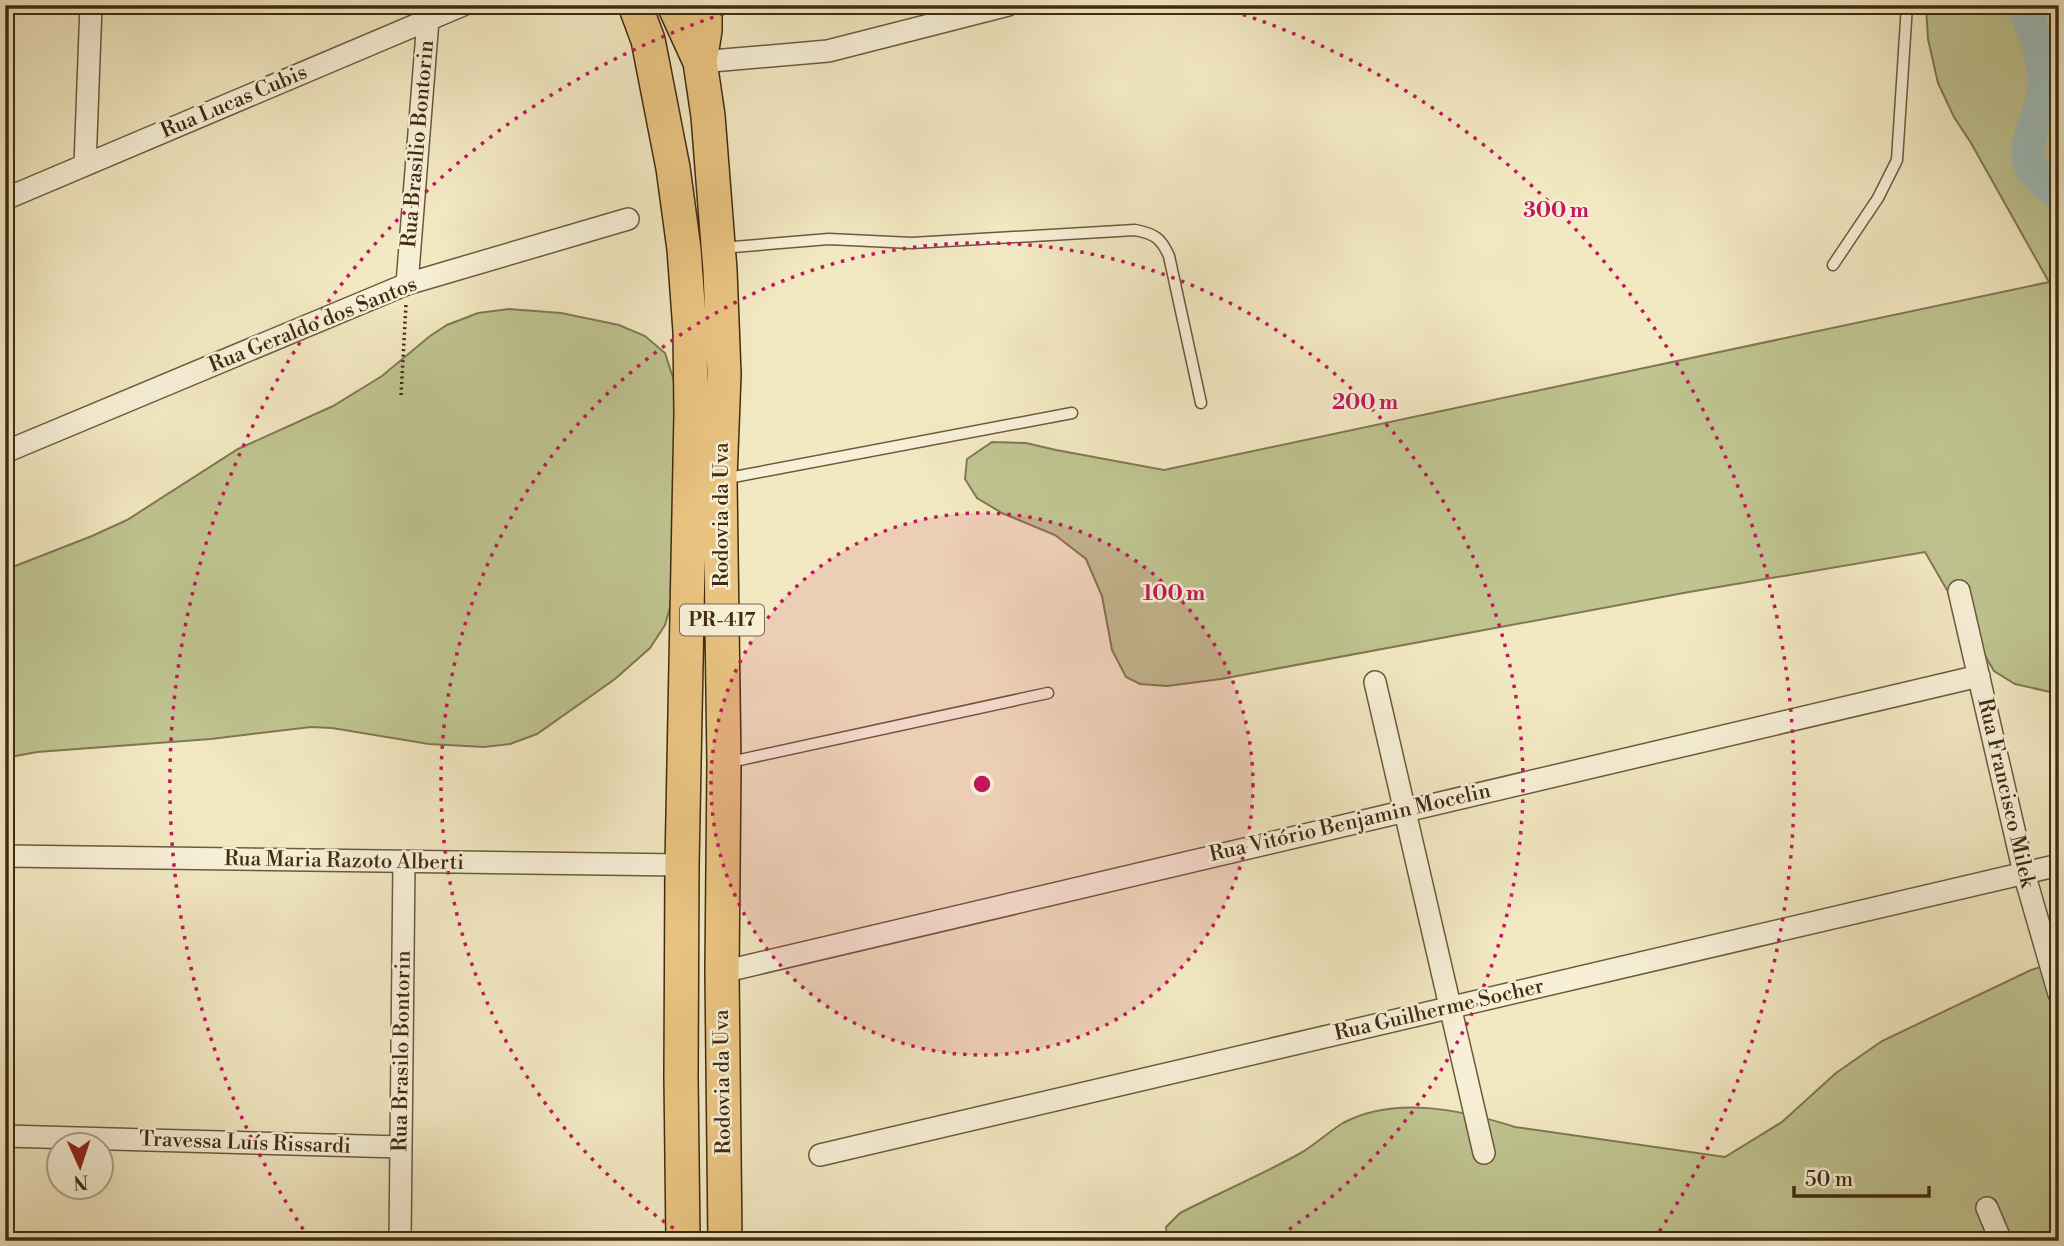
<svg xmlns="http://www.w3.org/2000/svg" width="2064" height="1246" font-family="'Libre Bodoni',serif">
<rect width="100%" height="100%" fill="#f2e8c2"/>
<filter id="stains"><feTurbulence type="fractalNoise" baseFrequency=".00286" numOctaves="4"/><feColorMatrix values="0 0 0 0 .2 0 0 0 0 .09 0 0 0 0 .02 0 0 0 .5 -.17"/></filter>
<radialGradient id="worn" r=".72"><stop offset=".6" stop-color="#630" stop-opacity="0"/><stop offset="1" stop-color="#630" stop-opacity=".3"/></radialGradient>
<path fill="#bfc490" stroke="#807851" stroke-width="2" d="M 1926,5 L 2059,5 L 2059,694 L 2015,684 L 1994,671 L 1925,552 L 1689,592 L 1221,679 L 1167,686 L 1140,684 L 1126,677 L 1112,650 L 1102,596 L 1086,559 L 1055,535 L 1002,513 L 977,498 L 965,479 L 967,459 L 992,442 L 1026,443 L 1056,450 L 1164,470 L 2049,282 L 1971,143 L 1954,117 L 1938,83 L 1928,39 Z
M 509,309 L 561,313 L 619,325 L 645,336 L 665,353 L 677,390 L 671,604 L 665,625 L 650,648 L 615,679 L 537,734 L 510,744 L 484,747 L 429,744 L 332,728 L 311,727 L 211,739 L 37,752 L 5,758 L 5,570 L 92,536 L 127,520 L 238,449 L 333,406 L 382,376 L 430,336 L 447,325 L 478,313 Z
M 2059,961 L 2059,1241 L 1167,1241 L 1166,1227 L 1180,1213 C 1219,1193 1261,1175 1299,1154 C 1315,1145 1328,1132 1343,1123 C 1395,1095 1462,1110 1515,1127 L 1725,1157 L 1782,1122 L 1836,1073 L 1882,1041 L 2031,970 Z"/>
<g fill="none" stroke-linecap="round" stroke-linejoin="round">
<path stroke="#9fbebd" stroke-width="33" d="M 2025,5 C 2027,18 2032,29 2037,41 C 2041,52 2043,67 2044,79 C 2046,127 1998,158 2059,193"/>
<defs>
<path id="service" d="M 721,248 L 829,239 L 912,243 L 1135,230 C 1155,234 1161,238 1169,256 L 1201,403
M 1833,265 L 1878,198 L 1897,160 L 1907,5
M 723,479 L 1072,413
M 726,763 L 1048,693"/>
<path id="minor" d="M 700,62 L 828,51 L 1008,5
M 85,165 L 91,5
M 5,199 L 463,5
M 407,284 L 428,20 L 420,5
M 5,452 L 407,284 L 628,219
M 1959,591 L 2024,873 L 2059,994
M 1375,682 L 1484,1153
M 5,856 L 682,865
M 722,972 L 1979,676
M 5,1136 L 401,1147
M 820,1155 L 2059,865
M 1987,1208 L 2001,1241
M 400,1241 L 404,862"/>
<path id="primary" d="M 635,5 L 648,40 L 673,168 L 684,249 L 690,331 L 691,413 L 682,865 L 681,1077 L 683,1241
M 674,5 L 700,62 L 708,116 L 720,270 L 724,374 L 720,479 L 724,764 L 722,972 L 725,1241
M 700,62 L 705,30 L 705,5"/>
</defs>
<use href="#service" stroke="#6d5a3e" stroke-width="13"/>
<use href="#minor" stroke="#6d5a3e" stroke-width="24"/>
<use href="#primary" stroke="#412b12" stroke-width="36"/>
<path stroke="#412b12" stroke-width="3.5" stroke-dasharray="2 3.5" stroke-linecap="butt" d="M 401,395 L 406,304"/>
<use href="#service" stroke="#f7f0d7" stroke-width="10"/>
<use href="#minor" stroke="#f7f0d7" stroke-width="21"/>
<use href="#primary" stroke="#e9c481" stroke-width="33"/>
</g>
<circle cx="982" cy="784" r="271" fill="#c2185b" fill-opacity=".12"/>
<g fill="none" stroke="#c2185b" stroke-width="3.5" stroke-dasharray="3.5 7">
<circle cx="982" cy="784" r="271"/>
<path d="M691 1240A541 541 0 1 1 1273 1240"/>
<path d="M309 1238A812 812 0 0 1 751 5M1213 5A812 812 0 0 1 1655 1238"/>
</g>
<g text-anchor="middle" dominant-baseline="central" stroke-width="5" stroke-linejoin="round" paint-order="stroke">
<rect fill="#f7f0d7" stroke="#78664d" stroke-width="2" x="680" y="604.5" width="84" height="31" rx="5"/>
<g font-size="19" font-weight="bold" fill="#412b12">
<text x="722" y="620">PR-417</text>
</g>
<g font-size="21" fill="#412b12" stroke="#f7f0d7">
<text transform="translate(234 102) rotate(-23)">Rua Lucas Cubis</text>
<text transform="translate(418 144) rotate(-85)">Rua Brasilio Bontorin</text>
<text transform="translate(313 325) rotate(-22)">Rua Geraldo dos Santos</text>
<text transform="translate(722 515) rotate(-90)">Rodovia da Uva</text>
<text transform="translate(2006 793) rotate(77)">Rua Francisco Milek</text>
<text transform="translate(1350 823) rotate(-13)">Rua Vitório Benjamin Mocelin</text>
<text transform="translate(344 861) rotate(1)">Rua Maria Razoto Alberti</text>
<text transform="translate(1439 1010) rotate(-13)">Rua Guilherme Socher</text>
<text transform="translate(402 1051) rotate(-89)">Rua Brasilo Bontorin</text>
<text transform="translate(723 1082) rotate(-91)">Rodovia da Uva</text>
<text transform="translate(245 1143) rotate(2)">Travessa Luís Rissardi</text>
</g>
</g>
<circle cx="982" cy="784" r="10" fill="#c2185b" stroke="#f7f0d7" stroke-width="3.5"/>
<g font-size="21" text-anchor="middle" font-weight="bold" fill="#c2185b" stroke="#f7f0d7" stroke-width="5" stroke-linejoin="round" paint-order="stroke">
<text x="1556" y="217">300 m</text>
<text x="1365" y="409">200 m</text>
<text x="1174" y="600">100 m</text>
</g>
<rect width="2064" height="1246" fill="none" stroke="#f2e8c2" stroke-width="28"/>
<rect x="7" y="7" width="2050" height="1232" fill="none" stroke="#412b12" stroke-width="3.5"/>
<rect x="14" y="14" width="2036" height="1218" fill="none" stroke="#412b12" stroke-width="2"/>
<g transform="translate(80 1166) rotate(177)"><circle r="33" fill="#f7f0d7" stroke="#aea188" stroke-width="2"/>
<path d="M0-5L12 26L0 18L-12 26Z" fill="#8f2418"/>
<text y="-10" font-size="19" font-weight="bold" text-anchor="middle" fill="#412b12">N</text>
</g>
<path d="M1794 1186v10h135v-10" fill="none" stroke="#412b12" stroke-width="3.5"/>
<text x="1805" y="1186" font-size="21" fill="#412b12" stroke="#f7f0d7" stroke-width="5" paint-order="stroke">50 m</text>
<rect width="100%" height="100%" filter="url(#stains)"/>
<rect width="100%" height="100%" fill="url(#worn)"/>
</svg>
